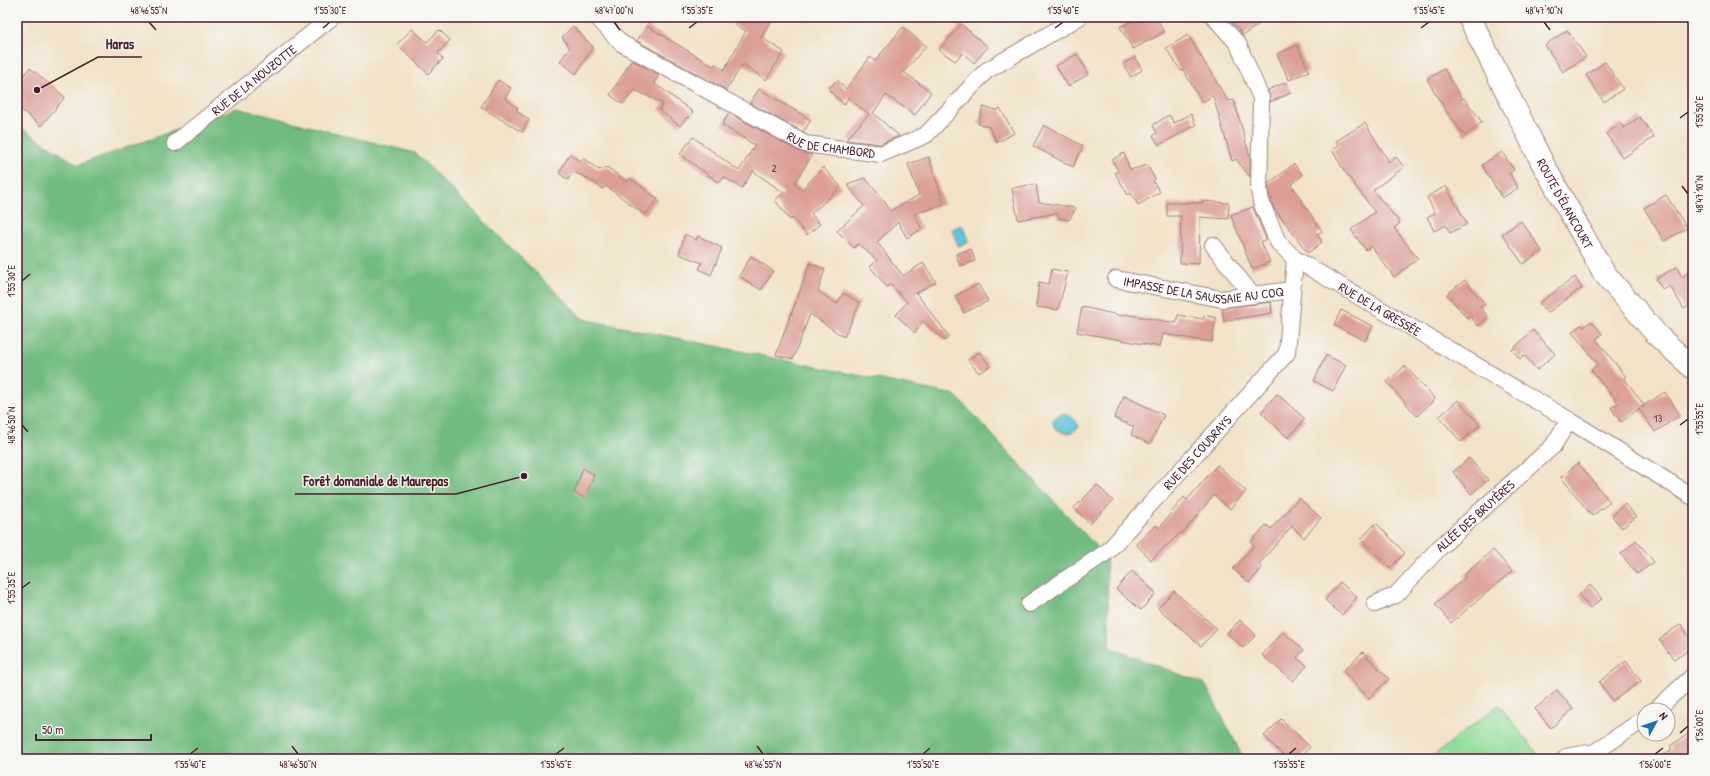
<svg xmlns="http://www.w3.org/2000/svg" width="1710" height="776" font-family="'Patrick Hand',sans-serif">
<rect width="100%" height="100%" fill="#f6f6f2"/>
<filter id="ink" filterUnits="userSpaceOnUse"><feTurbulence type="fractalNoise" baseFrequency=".025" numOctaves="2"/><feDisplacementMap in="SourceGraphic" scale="8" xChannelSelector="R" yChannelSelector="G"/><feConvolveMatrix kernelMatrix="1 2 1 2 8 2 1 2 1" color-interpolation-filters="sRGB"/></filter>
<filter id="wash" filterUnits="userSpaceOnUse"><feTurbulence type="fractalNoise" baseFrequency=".012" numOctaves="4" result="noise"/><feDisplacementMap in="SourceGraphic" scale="16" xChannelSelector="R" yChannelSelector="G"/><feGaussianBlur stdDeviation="0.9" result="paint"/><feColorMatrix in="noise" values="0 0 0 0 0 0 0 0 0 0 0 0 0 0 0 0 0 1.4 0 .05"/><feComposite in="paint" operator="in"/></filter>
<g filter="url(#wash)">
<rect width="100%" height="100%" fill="#f2e2c8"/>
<path fill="#8edb98" stroke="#6c7d62" d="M 1499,705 L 1537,753 L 1529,759 L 1429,759 Z"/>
<path fill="#72bb80" stroke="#5e6d56" d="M 237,108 L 415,153 L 583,319 L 955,395 L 1106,557 L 1110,648 L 1205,684 L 1244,759 L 17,759 L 17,125 L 78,165 Z"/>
<path fill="#5fc6dc" stroke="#547284" d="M 962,225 L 969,242 L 958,246 L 952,229 Z
M 1062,414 C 1071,416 1075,418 1079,427 C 1071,436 1063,434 1054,427 L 1053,420 L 1057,416 Z"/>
<g id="blocks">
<path fill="#dc9f98" d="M 740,17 L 773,17 L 761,37 L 784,52 L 766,80 L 743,64 L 726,90 L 637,41 L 647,26 L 713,66 L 715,64 L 724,70 L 746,31 L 735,25 Z
M 1139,17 L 1156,17 L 1164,32 L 1133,49 L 1120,27 Z
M 1228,17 L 1254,17 L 1259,24 L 1243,35 Z
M 961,24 L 988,47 L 974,63 L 963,53 L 955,61 L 939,50 Z
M 573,26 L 593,47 L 576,74 L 560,61 L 570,48 L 562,37 Z
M 903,27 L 926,46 L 904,72 L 931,92 L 915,115 L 886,95 L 873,113 L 899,136 L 880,144 L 846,140 L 869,114 L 848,98 L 844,105 L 828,89 L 837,80 L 846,89 L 870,57 L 875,61 Z
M 412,29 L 427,42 L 439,30 L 450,40 L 438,53 L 443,59 L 428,74 L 397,44 Z
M 1567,30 L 1586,57 L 1563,72 L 1545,45 Z
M 1188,35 L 1228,101 L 1234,100 L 1250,157 L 1250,177 L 1236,159 L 1232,161 L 1213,96 L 1202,102 L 1183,70 L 1181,71 L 1166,48 Z
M 1297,45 L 1309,71 L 1289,80 L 1277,54 Z
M 1077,54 L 1089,74 L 1068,86 L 1056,66 Z
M 1135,57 L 1142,70 L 1131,77 L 1123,64 Z
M 632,60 L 659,75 L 654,83 L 693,112 L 689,118 L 687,117 L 680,126 L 659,110 L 663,104 L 635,90 L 623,104 L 610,95 Z
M 1605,62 L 1623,89 L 1604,102 L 1586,75 Z
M 30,68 L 65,97 L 41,126 L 17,106 L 17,83 Z
M 1444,69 L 1462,99 L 1464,98 L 1482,122 L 1465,136 L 1444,108 L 1427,79 Z
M 498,80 L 511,88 L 505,98 L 518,108 L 516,110 L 529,120 L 522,132 L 481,107 Z
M 1286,82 L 1291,93 L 1270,102 L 1268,90 Z
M 759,89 L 811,120 L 803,132 L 750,103 Z
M 983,107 L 997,110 L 1000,108 L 1014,133 L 997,143 L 989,127 L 978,124 Z
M 729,113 L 800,152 L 812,155 L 794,184 L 802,190 L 823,167 L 841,187 L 811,214 L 820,224 L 807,235 L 792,218 L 790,220 L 775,200 L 784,193 L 753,171 L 742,188 L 724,177 L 719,183 L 680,154 L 693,137 L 739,171 L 755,145 L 722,125 Z
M 1191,114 L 1196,125 L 1159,145 L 1153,136 L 1157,133 L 1153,125 L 1169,115 L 1174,123 Z
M 1640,117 L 1654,137 L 1623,158 L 1606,134 L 1620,123 L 1624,128 Z
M 1365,123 L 1389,162 L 1396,157 L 1404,167 L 1373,190 L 1400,223 L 1394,228 L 1418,259 L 1394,277 L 1371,246 L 1366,250 L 1351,230 L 1375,212 L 1345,172 L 1332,150 L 1339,145 L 1336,141 Z
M 1044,125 L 1083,146 L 1073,167 L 1033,146 Z
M 1502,152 L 1514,170 L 1509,173 L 1518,188 L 1502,198 L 1482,165 Z
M 1124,153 L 1130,170 L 1147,165 L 1155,179 L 1153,181 L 1160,192 L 1138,205 L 1131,193 L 1128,195 L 1115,173 L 1118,171 L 1112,160 Z
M 570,154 L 580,162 L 583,158 L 599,170 L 607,167 L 627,182 L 630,178 L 658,199 L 645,215 L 606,186 L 603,189 L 587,178 L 573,172 L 568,180 L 559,173 Z
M 929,157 L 944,204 L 914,214 L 922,229 L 907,238 L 898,222 L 877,242 L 903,276 L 923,263 L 936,282 L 916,293 L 949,336 L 945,341 L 923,321 L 915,333 L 896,315 L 907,302 L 890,284 L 887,287 L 870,267 L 877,260 L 858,244 L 854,248 L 837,231 L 864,206 L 847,184 L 865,178 L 885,202 L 890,211 L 919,195 L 908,164 Z
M 1294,164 L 1303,175 L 1291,185 L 1322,231 L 1317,234 L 1322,242 L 1308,253 L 1274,208 L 1271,200 L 1273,199 L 1269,194 L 1269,183 Z
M 1036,184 L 1039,202 L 1076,208 L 1069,220 L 1059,218 L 1057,213 L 1018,220 L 1012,188 Z
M 1446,186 L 1467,224 L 1450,233 L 1446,225 L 1434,231 L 1427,217 L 1435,213 L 1427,197 Z
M 1666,195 L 1687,228 L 1664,241 L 1644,208 Z
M 1202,201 L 1229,203 L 1228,219 L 1200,217 L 1199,264 L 1180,263 L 1181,216 L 1167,216 L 1167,203 L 1202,203 Z
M 1253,207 L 1266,239 L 1261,242 L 1270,262 L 1252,269 L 1231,215 Z
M 1521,221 L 1542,251 L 1523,264 L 1502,234 Z
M 685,234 L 696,240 L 698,236 L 722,248 L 711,275 L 699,269 L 702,263 L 679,254 Z
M 971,249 L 975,261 L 960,266 L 956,254 Z
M 751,256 L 773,271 L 761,290 L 739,276 Z
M 810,263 L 825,269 L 818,291 L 837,304 L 843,293 L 860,303 L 844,337 L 810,314 L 793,359 L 776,355 Z
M 1676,267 L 1682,277 L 1688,273 L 1693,282 L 1693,303 L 1684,309 L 1670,286 L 1663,290 L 1656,279 Z
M 1052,269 L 1068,272 L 1058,310 L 1036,307 L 1039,282 L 1049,284 Z
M 1575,277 L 1582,288 L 1547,313 L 1539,303 Z
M 1465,280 L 1485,304 L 1480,307 L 1488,317 L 1478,326 L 1470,316 L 1467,318 L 1447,294 Z
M 978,284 L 988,301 L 964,313 L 955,296 Z
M 1271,302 L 1272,313 L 1224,321 L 1222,308 Z
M 1082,307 L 1123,316 L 1124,314 L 1176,323 L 1178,315 L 1203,319 L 1204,315 L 1216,318 L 1212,342 L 1163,334 L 1160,347 L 1077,332 Z
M 1341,310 L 1373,326 L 1365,341 L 1334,325 Z
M 1591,321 L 1602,334 L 1596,339 L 1626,377 L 1624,378 L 1644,405 L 1621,422 L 1611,408 L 1618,403 L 1591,370 L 1598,364 L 1572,332 L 1581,325 L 1584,327 Z
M 1533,330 L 1555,354 L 1537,370 L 1524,355 L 1520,359 L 1512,350 Z
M 979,352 L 990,366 L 979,373 L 968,360 Z
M 1326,355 L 1346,365 L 1333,391 L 1314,381 Z
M 1405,366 L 1435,399 L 1417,416 L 1387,382 Z
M 1665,392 L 1680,415 L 1655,432 L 1639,409 Z
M 1277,394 L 1305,419 L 1288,438 L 1261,412 Z
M 1124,396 L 1164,415 L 1150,444 L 1131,435 L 1134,427 L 1114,418 Z
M 1458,400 L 1480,425 L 1461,442 L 1439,417 Z
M 1469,458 L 1488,480 L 1471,494 L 1453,472 Z
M 1578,463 L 1610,502 L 1592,516 L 1561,477 Z
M 1217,465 L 1246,491 L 1230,509 L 1214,495 L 1182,534 L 1180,533 L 1151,560 L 1136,544 L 1156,525 L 1159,528 L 1184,497 L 1187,500 Z
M 583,468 L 594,475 L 585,498 L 574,493 Z
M 1097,485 L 1113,501 L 1090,524 L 1074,508 Z
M 1299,498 L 1321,518 L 1304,538 L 1292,526 L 1259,564 L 1262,568 L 1249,583 L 1233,569 L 1254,546 L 1251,542 L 1266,525 L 1271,529 Z
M 1625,504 L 1636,517 L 1622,528 L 1612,516 Z
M 1376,523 L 1405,553 L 1390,568 L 1361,539 Z
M 1636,540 L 1654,562 L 1637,574 L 1621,554 Z
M 1493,550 L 1512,571 L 1451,623 L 1435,604 L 1466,577 L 1464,575 Z
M 1132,571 L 1156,593 L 1141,610 L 1116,589 Z
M 1340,582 L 1357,597 L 1342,615 L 1325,600 Z
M 1590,585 L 1602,599 L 1590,608 L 1579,595 Z
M 1174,591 L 1217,629 L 1201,646 L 1158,608 Z
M 1240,620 L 1256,635 L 1243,648 L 1227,633 Z
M 1681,624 L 1693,642 L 1693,647 L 1674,660 L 1659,639 Z
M 1283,632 L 1304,650 L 1297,658 L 1307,666 L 1293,681 L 1262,655 Z
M 1363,652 L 1389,679 L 1369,698 L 1343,671 Z
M 1626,661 L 1641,681 L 1613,701 L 1599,682 Z
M 1557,690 L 1573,709 L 1551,728 L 1535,709 Z
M 1281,719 L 1310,747 L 1299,759 L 1287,759 L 1264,736 Z
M 1693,731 L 1693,759 L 1657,759 L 1672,749 L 1670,746 Z"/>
</g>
</g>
<g filter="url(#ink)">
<use href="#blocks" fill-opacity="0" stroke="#9e807a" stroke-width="1"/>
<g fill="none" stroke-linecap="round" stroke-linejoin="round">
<defs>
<g id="street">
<path id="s1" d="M 597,17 L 621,43 L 805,144 L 881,154 L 926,135 L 986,71 L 1079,17"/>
<path id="s2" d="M 1214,17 L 1238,44 L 1261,98 L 1259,190 L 1261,202 L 1278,242 L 1295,259 L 1569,420 L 1693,497"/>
<path id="s3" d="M 175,143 L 332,17"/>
<path d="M 1213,245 L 1252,295"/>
<path id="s4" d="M 1116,279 L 1222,299 L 1291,290"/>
<path id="s5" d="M 1029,604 L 1108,551 L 1287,353 L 1295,259"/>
<path id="s6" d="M 1375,604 L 1396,595 L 1439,548 L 1553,446 L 1569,420"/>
<path d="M 1656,710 L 1693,676"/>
<path d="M 1566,757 L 1595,752 L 1644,719"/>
</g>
<g id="secondary">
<path id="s7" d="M 1469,17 L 1543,164 L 1604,273 L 1658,336 L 1693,368"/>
</g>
</defs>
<use href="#street" stroke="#9e807a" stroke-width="18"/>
<use href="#secondary" stroke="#9e807a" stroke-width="24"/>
<use href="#street" stroke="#fff" stroke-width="16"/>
<use href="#secondary" stroke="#fff" stroke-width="22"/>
</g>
</g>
<path fill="none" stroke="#4a1f2b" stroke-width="1.5" d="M 149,22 L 156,30M 614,22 L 620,30M 1544,22 L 1550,30M 323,28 L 330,22M 689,28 L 697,22M 1055,28 L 1063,22M 1421,28 L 1429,22M 1680,118 L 1688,112M 1682,186 L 1688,194M 22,281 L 30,274M 22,425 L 28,432M 1680,425 L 1688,419M 22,588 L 30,582M 1680,733 L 1688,726M 292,746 L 298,754M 757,746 L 763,754M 190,754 L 198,748M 556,754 L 564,748M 923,754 L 930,748M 1289,754 L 1296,748M 1655,754 L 1663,748"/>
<g text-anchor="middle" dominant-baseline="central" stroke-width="3" stroke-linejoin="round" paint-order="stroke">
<g font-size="11" fill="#6e3f46">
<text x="774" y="168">2</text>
<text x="1658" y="418">13</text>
</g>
<g font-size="13" fill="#4a1f2b" stroke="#f6f6f2">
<text stroke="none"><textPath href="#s3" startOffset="101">RUE DE LA NOUZOTTE</textPath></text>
<text stroke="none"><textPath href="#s1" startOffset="271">RUE DE CHAMBORD</textPath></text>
<text stroke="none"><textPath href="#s7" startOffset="210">ROUTE D'ÉLANCOURT</textPath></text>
<text stroke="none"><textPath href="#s4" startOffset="89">IMPASSE DE LA SAUSSAIE AU COQ</textPath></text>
<text stroke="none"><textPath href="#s2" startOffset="365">RUE DE LA GRESSÉE</textPath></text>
<text stroke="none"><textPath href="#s5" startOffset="228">RUE DES COUDRAYS</textPath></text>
<text stroke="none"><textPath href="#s6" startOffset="135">ALLÉE DES BRUYÈRES</textPath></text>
</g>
</g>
<path fill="none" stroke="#4a1f2b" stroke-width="1.5" d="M37 90L98 57H142M524 476L456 494H295"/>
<g fill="#4a1f2b" stroke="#f6f6f2" stroke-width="1.5">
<circle cx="37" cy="90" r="4"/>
<circle cx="524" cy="476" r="4"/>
</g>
<g font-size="14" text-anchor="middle" font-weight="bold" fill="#4a1f2b" stroke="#f6f6f2" stroke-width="3" stroke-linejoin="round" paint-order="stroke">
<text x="120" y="49">Haras</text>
<text x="376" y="486">Forêt domaniale de Maurepas</text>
</g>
<rect width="1710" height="776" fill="none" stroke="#f6f6f2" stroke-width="44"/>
<g transform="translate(1656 722) rotate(50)"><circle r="19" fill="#f6f6f2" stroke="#b1a0a2"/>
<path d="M0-3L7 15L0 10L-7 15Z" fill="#1f6fb2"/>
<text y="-6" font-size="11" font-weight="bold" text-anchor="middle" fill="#4a1f2b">N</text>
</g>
<path d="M36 734v6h115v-6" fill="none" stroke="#4a1f2b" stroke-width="2"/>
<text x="42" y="734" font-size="12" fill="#4a1f2b" stroke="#f6f6f2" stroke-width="3" paint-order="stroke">50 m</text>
<rect x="22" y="22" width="1666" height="732" fill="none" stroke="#4a1f2b" stroke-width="1.5"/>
<g font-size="10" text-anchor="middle" fill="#4a1f2b">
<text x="149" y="14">48°46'55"N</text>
<text x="330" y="14">1°55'30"E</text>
<text x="614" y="14">48°47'00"N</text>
<text x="697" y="14">1°55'35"E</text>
<text x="1063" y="14">1°55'40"E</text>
<text x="1429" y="14">1°55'45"E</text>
<text x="1544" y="14">48°47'10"N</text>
<text transform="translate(1699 112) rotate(-90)" y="4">1°55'50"E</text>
<text transform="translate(1699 194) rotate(-90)" y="4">48°47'10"N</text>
<text transform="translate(11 281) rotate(-90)" y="4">1°55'30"E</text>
<text transform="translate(1699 419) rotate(-90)" y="4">1°55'55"E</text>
<text transform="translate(11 425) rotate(-90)" y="4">48°46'50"N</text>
<text transform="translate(11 588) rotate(-90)" y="4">1°55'35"E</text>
<text transform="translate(1699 726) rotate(-90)" y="4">1°56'00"E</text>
<text x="190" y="768">1°55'40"E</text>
<text x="298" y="768">48°46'50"N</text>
<text x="556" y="768">1°55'45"E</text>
<text x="763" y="768">48°46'55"N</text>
<text x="923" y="768">1°55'50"E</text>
<text x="1289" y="768">1°55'55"E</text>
<text x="1655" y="768">1°56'00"E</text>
</g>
</svg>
